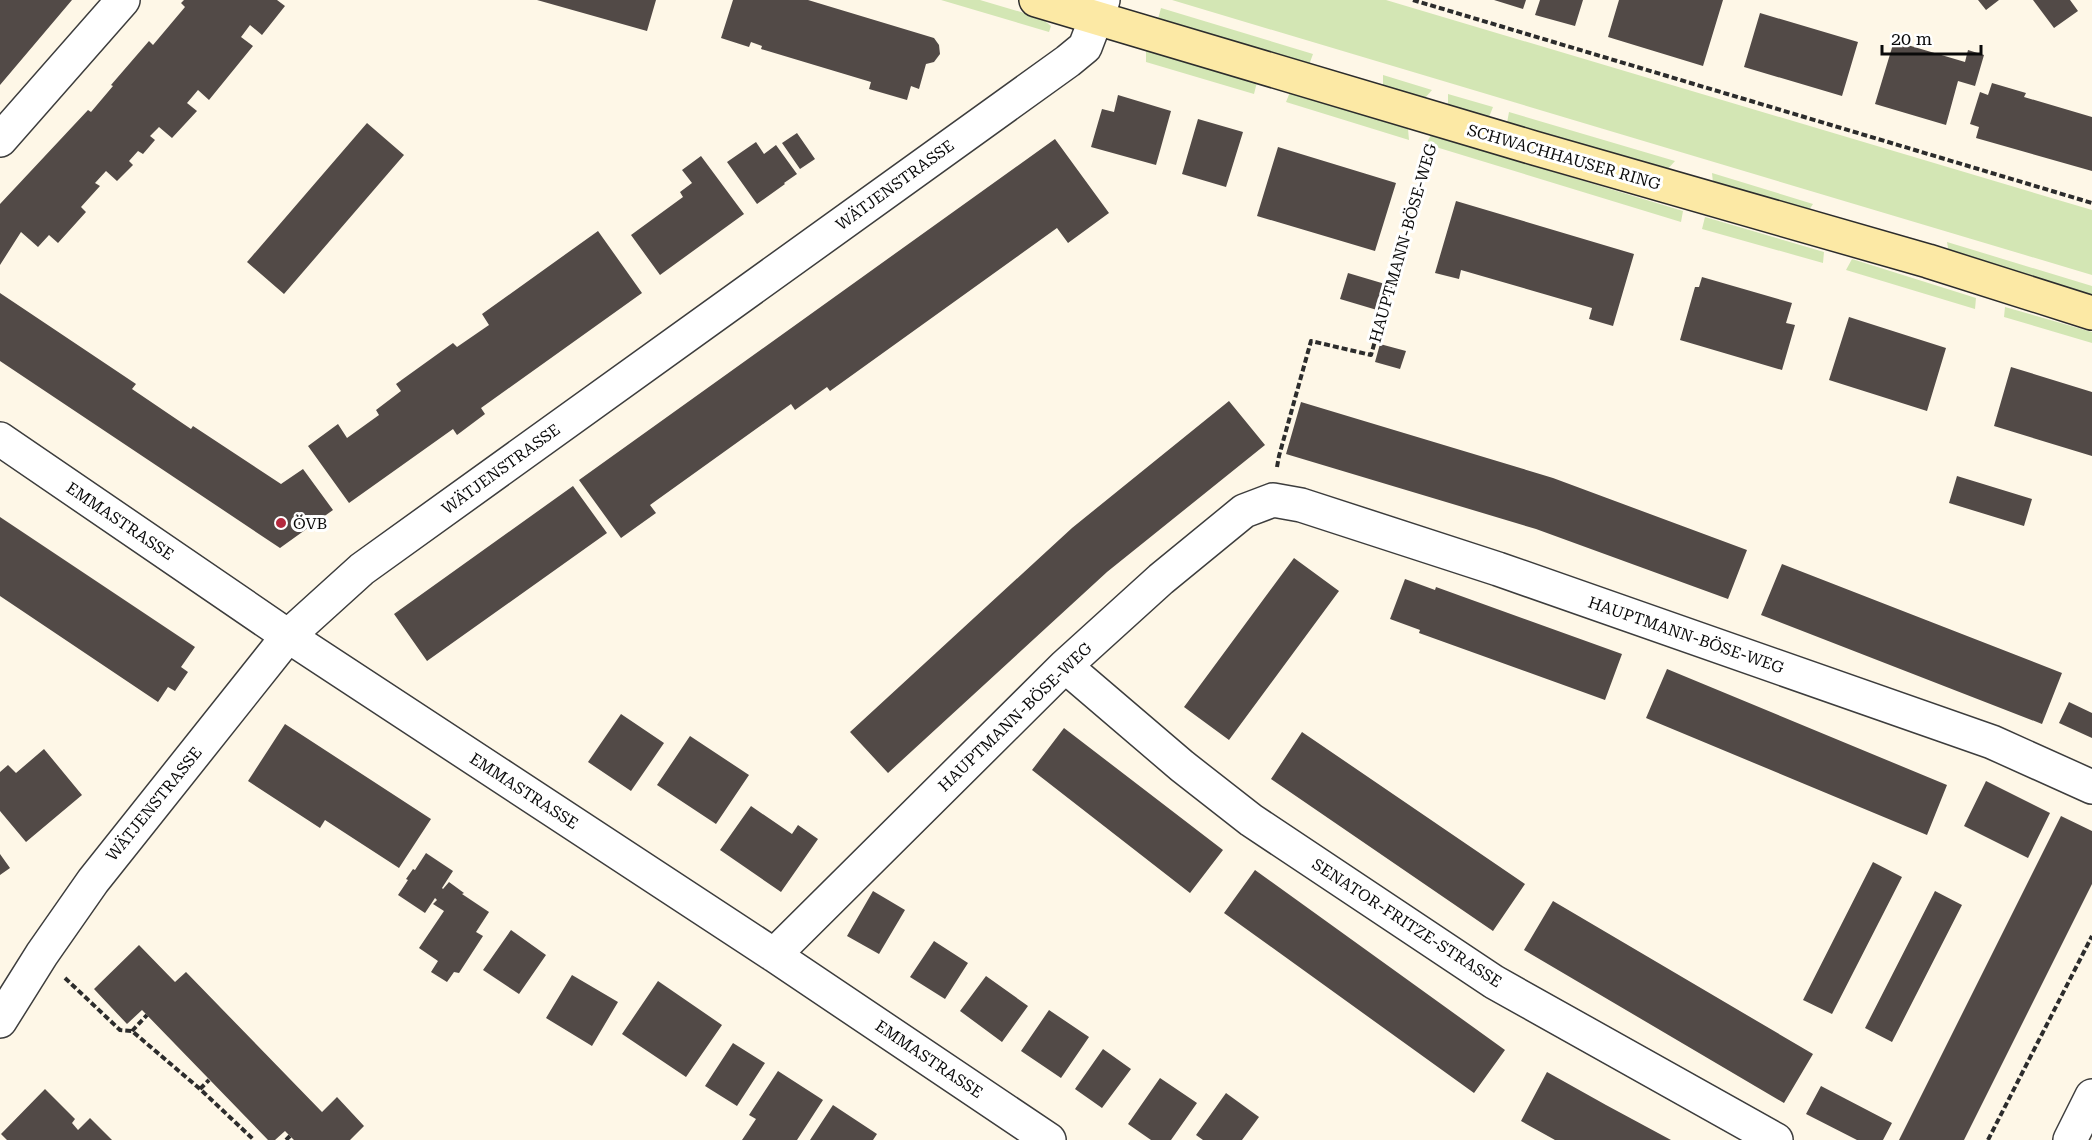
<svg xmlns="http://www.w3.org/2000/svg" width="2092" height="1140" font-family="'Roboto Serif',serif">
<rect width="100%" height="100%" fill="#fef7e7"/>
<path fill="#d3e6b4" d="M 941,0 L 980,0 L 1041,18 L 1051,26 L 1049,32 Z
M 1172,0 L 1386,0 L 2092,210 L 2092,275 Z
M 1161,8 L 1313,54 L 1309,65 L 1158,19 Z
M 1146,49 L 1257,82 L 1254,94 L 1146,62 Z
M 1383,75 L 1432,90 L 1425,98 L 1383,86 Z
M 1290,92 L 1408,129 L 1409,140 L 1286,102 Z
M 1448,94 L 1493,107 L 1489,117 L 1448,106 Z
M 1509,112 L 1675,161 L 1666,171 L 1507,123 Z
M 1431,135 L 1683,211 L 1681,222 L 1426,144 Z
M 1712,173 L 1813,204 L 1807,213 L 1713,183 Z
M 1705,217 L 1824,252 L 1823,263 L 1702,229 Z
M 1947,242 L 2092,286 L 2092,297 L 1949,254 Z
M 1852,259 L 1976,298 L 1975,309 L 1846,270 Z
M 2005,307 L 2092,332 L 2092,343 L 2004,317 Z"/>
<path fill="#524a47" d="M 0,0 L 72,0 L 0,85 Z
M 184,0 L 277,0 L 285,6 L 262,35 L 250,25 L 241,37 L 253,46 L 209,100 L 198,90 L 187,103 L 197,111 L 172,138 L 159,127 L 150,136 L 155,140 L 143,154 L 138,151 L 129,161 L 133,165 L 117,181 L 106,171 L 95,183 L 100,186 L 81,207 L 86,212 L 58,243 L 49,235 L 38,247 L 21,232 L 0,265 L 0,204 L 88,110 L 91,112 L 113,86 L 111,85 L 149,41 L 153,45 L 185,7 L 181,3 Z
M 537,0 L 656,0 L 647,31 Z
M 733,0 L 808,0 L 934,38 L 939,45 L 940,54 L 934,62 L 926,64 L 919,89 L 911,86 L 907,100 L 869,89 L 871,82 L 761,49 L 762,46 L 751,42 L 749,47 L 721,38 Z
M 1494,0 L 1526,0 L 1523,9 Z
M 1540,0 L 1583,0 L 1575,26 L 1535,15 Z
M 1619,0 L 1723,0 L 1703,66 L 1608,37 Z
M 1978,0 L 1999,0 L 1986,10 Z
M 2033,0 L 2070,0 L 2078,11 L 2054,28 Z
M 1760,13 L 1858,42 L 1842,96 L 1744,67 Z
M 1894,41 L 1965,62 L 1968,50 L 1984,55 L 1975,86 L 1958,81 L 1946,125 L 1875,104 Z
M 1992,83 L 2026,93 L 2024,97 L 2092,117 L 2092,171 L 1976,138 L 1979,127 L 1970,124 L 1980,92 L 1988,95 Z
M 1118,95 L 1171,111 L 1156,165 L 1091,147 L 1102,109 L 1114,112 Z
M 1198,119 L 1243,132 L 1226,187 L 1182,174 Z
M 367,123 L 404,155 L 284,294 L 247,262 Z
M 797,133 L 815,159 L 800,169 L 782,143 Z
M 1055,139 L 1109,213 L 1068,243 L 1057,228 L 830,391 L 827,387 L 795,410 L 791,404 L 650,505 L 656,513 L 621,538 L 579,480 Z
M 756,142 L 764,154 L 776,145 L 797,174 L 784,183 L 785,184 L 757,204 L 727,162 Z
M 1278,147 L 1396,183 L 1375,251 L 1257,216 Z
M 701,156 L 744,214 L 660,275 L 631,235 L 683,197 L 680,192 L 692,183 L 682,170 Z
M 1456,201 L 1634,254 L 1613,326 L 1589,319 L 1592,308 L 1461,270 L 1459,279 L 1435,273 Z
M 598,231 L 642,293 L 481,408 L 485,414 L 457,435 L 453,429 L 349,503 L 308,446 L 338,424 L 347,438 L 379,415 L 376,410 L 401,391 L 396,384 L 453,343 L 457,347 L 489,325 L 482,314 Z
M 1348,273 L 1385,284 L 1377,310 L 1340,299 Z
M 1702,277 L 1792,303 L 1786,323 L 1795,325 L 1782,370 L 1680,340 L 1695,287 L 1699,287 Z
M 0,293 L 136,384 L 132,389 L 191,429 L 193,426 L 281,484 L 303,469 L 333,510 L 280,548 L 0,361 Z
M 1849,317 L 1946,348 L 1927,411 L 1829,380 Z
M 1380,344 L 1406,351 L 1400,369 L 1375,362 Z
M 2011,367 L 2092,392 L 2092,456 L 1994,426 Z
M 1229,401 L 1265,445 L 1107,572 L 888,773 L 850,732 L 1072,528 Z
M 1301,402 L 1553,478 L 1747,550 L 1728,599 L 1536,529 L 1286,454 Z
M 1957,476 L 2032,499 L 2024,526 L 1949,503 Z
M 573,486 L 607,533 L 427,661 L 394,614 Z
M 0,517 L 195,647 L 181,667 L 188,672 L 175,691 L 168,687 L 158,702 L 0,596 Z
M 1294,558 L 1339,591 L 1229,740 L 1184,707 Z
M 1782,564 L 2062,673 L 2042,724 L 1761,615 Z
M 1405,579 L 1435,590 L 1436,587 L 1622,654 L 1605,700 L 1419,633 L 1420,630 L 1390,619 Z
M 1667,669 L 1947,785 L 1927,835 L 1646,718 Z
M 2069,702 L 2092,713 L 2092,738 L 2059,723 Z
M 621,714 L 664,743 L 631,791 L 588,762 Z
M 285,724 L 431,819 L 399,868 L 325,820 L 320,828 L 248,781 Z
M 1064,728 L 1223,850 L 1190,893 L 1032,770 Z
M 1302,732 L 1525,884 L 1493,931 L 1271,779 Z
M 690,736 L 749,775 L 716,824 L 657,785 Z
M 44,749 L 82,795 L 26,842 L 0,811 L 0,772 L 8,765 L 16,773 Z
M 1986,781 L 2050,813 L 2028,858 L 1964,826 Z
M 751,806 L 792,834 L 798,825 L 818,839 L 781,892 L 720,850 Z
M 2061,816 L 2092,831 L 2092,884 L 1964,1140 L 1899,1140 Z
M 426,853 L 453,871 L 442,888 L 443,889 L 449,882 L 464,893 L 462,894 L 489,912 L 476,932 L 483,936 L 459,973 L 454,972 L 447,982 L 431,972 L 438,961 L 419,948 L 444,911 L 433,904 L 437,900 L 435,898 L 425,913 L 398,895 L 408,880 L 406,879 L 413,869 L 415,870 Z
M 0,854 L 10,868 L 0,875 Z
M 1873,862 L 1902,877 L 1832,1014 L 1803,1000 Z
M 1255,870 L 1505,1050 L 1474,1093 L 1224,913 Z
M 873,891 L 905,910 L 879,954 L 847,936 Z
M 1935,891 L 1962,905 L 1892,1042 L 1865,1028 Z
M 1553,901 L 1813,1054 L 1784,1103 L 1524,950 Z
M 511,930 L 546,955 L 519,994 L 483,970 Z
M 934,941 L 968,963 L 945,999 L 910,977 Z
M 139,945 L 175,982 L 186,972 L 322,1112 L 337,1097 L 364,1126 L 350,1140 L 294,1140 L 285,1131 L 275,1140 L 268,1140 L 142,1010 L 127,1024 L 94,989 Z
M 572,975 L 618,1002 L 592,1046 L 546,1018 Z
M 986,976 L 1028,1006 L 1002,1042 L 960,1011 Z
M 658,981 L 722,1025 L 686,1077 L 622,1034 Z
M 1049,1010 L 1089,1037 L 1061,1078 L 1021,1051 Z
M 733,1043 L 765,1063 L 737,1106 L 705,1086 Z
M 1103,1049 L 1131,1069 L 1102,1108 L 1075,1089 Z
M 778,1071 L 823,1100 L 797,1140 L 742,1140 L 756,1119 L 749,1115 Z
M 1547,1072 L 1606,1105 L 1671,1140 L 1555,1140 L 1521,1121 Z
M 1160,1078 L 1197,1103 L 1171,1140 L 1151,1140 L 1128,1124 Z
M 1821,1086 L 1892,1123 L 1883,1140 L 1857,1140 L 1806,1114 Z
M 45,1089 L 75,1119 L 72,1123 L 78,1130 L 90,1118 L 112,1140 L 7,1140 L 1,1134 Z
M 1226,1093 L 1259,1117 L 1242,1140 L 1203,1140 L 1196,1135 Z
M 833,1105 L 877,1134 L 873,1140 L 810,1140 Z"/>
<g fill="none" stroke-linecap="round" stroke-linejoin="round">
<defs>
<path id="minor" d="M 0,140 L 123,0
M 0,439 L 288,636 L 774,955 L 1049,1140
M 1065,666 L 1182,766 L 1251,820 L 1494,982 L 1776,1140
M 774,955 L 1065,666 L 1161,579 L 1244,511 L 1273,500 L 1301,505 L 1498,569 L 1992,742 L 2092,787
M 0,1021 L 42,954 L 93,881 L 288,636 L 362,569 L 1068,61 L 1085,47 L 1103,0
M 2070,1140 L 2092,1096"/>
<path id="secondary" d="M 1036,0 L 1534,148 L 1928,261 L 2092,313"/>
</defs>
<use href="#minor" stroke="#3d3d3d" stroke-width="36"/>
<use href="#secondary" stroke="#2c2c2c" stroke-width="36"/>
<path stroke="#2c2c2c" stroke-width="4" stroke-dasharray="6 3" stroke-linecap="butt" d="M 1413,0 L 2092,203
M 1277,467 L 1279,456 L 1311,341 L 1371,355 L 1430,150
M 65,978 L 120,1030 L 132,1031 L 200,1089 L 254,1140
M 132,1031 L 147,1015
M 200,1089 L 209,1080
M 286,1140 L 290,1136
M 1988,1140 L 2092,936"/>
<use href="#minor" stroke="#fff" stroke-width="33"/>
<use href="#secondary" stroke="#fce9a5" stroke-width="33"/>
</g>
<circle fill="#b3293e" stroke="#fff" stroke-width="2" cx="281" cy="523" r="6"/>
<g text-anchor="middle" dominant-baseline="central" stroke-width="6" stroke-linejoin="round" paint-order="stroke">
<g font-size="16" fill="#0a0a0a" stroke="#fff">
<text transform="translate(1564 157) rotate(16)">SCHWACHHAUSER RING</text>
<text transform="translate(895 185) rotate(-36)">WÄTJENSTRASSE</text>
<text transform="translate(1403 243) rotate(-74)">HAUPTMANN-BÖSE-WEG</text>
<text transform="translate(501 469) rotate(-36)">WÄTJENSTRASSE</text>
<text transform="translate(120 521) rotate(34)">EMMASTRASSE</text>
<text transform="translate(1686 635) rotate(19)">HAUPTMANN-BÖSE-WEG</text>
<text transform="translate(1015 717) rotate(-44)">HAUPTMANN-BÖSE-WEG</text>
<text transform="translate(524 791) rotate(33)">EMMASTRASSE</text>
<text transform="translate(154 804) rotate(-51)">WÄTJENSTRASSE</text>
<text transform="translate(1407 923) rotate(33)">SENATOR-FRITZE-STRASSE</text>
<text transform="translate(929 1059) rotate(34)">EMMASTRASSE</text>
</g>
<g font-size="16" fill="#0a0a0a" stroke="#fff" text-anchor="start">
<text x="293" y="523">ÖVB</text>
</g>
</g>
<path d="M1882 45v9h99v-9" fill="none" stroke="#0a0a0a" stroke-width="3"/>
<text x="1891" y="45" font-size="18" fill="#0a0a0a" stroke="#ffffff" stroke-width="4.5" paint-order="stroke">20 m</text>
</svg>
